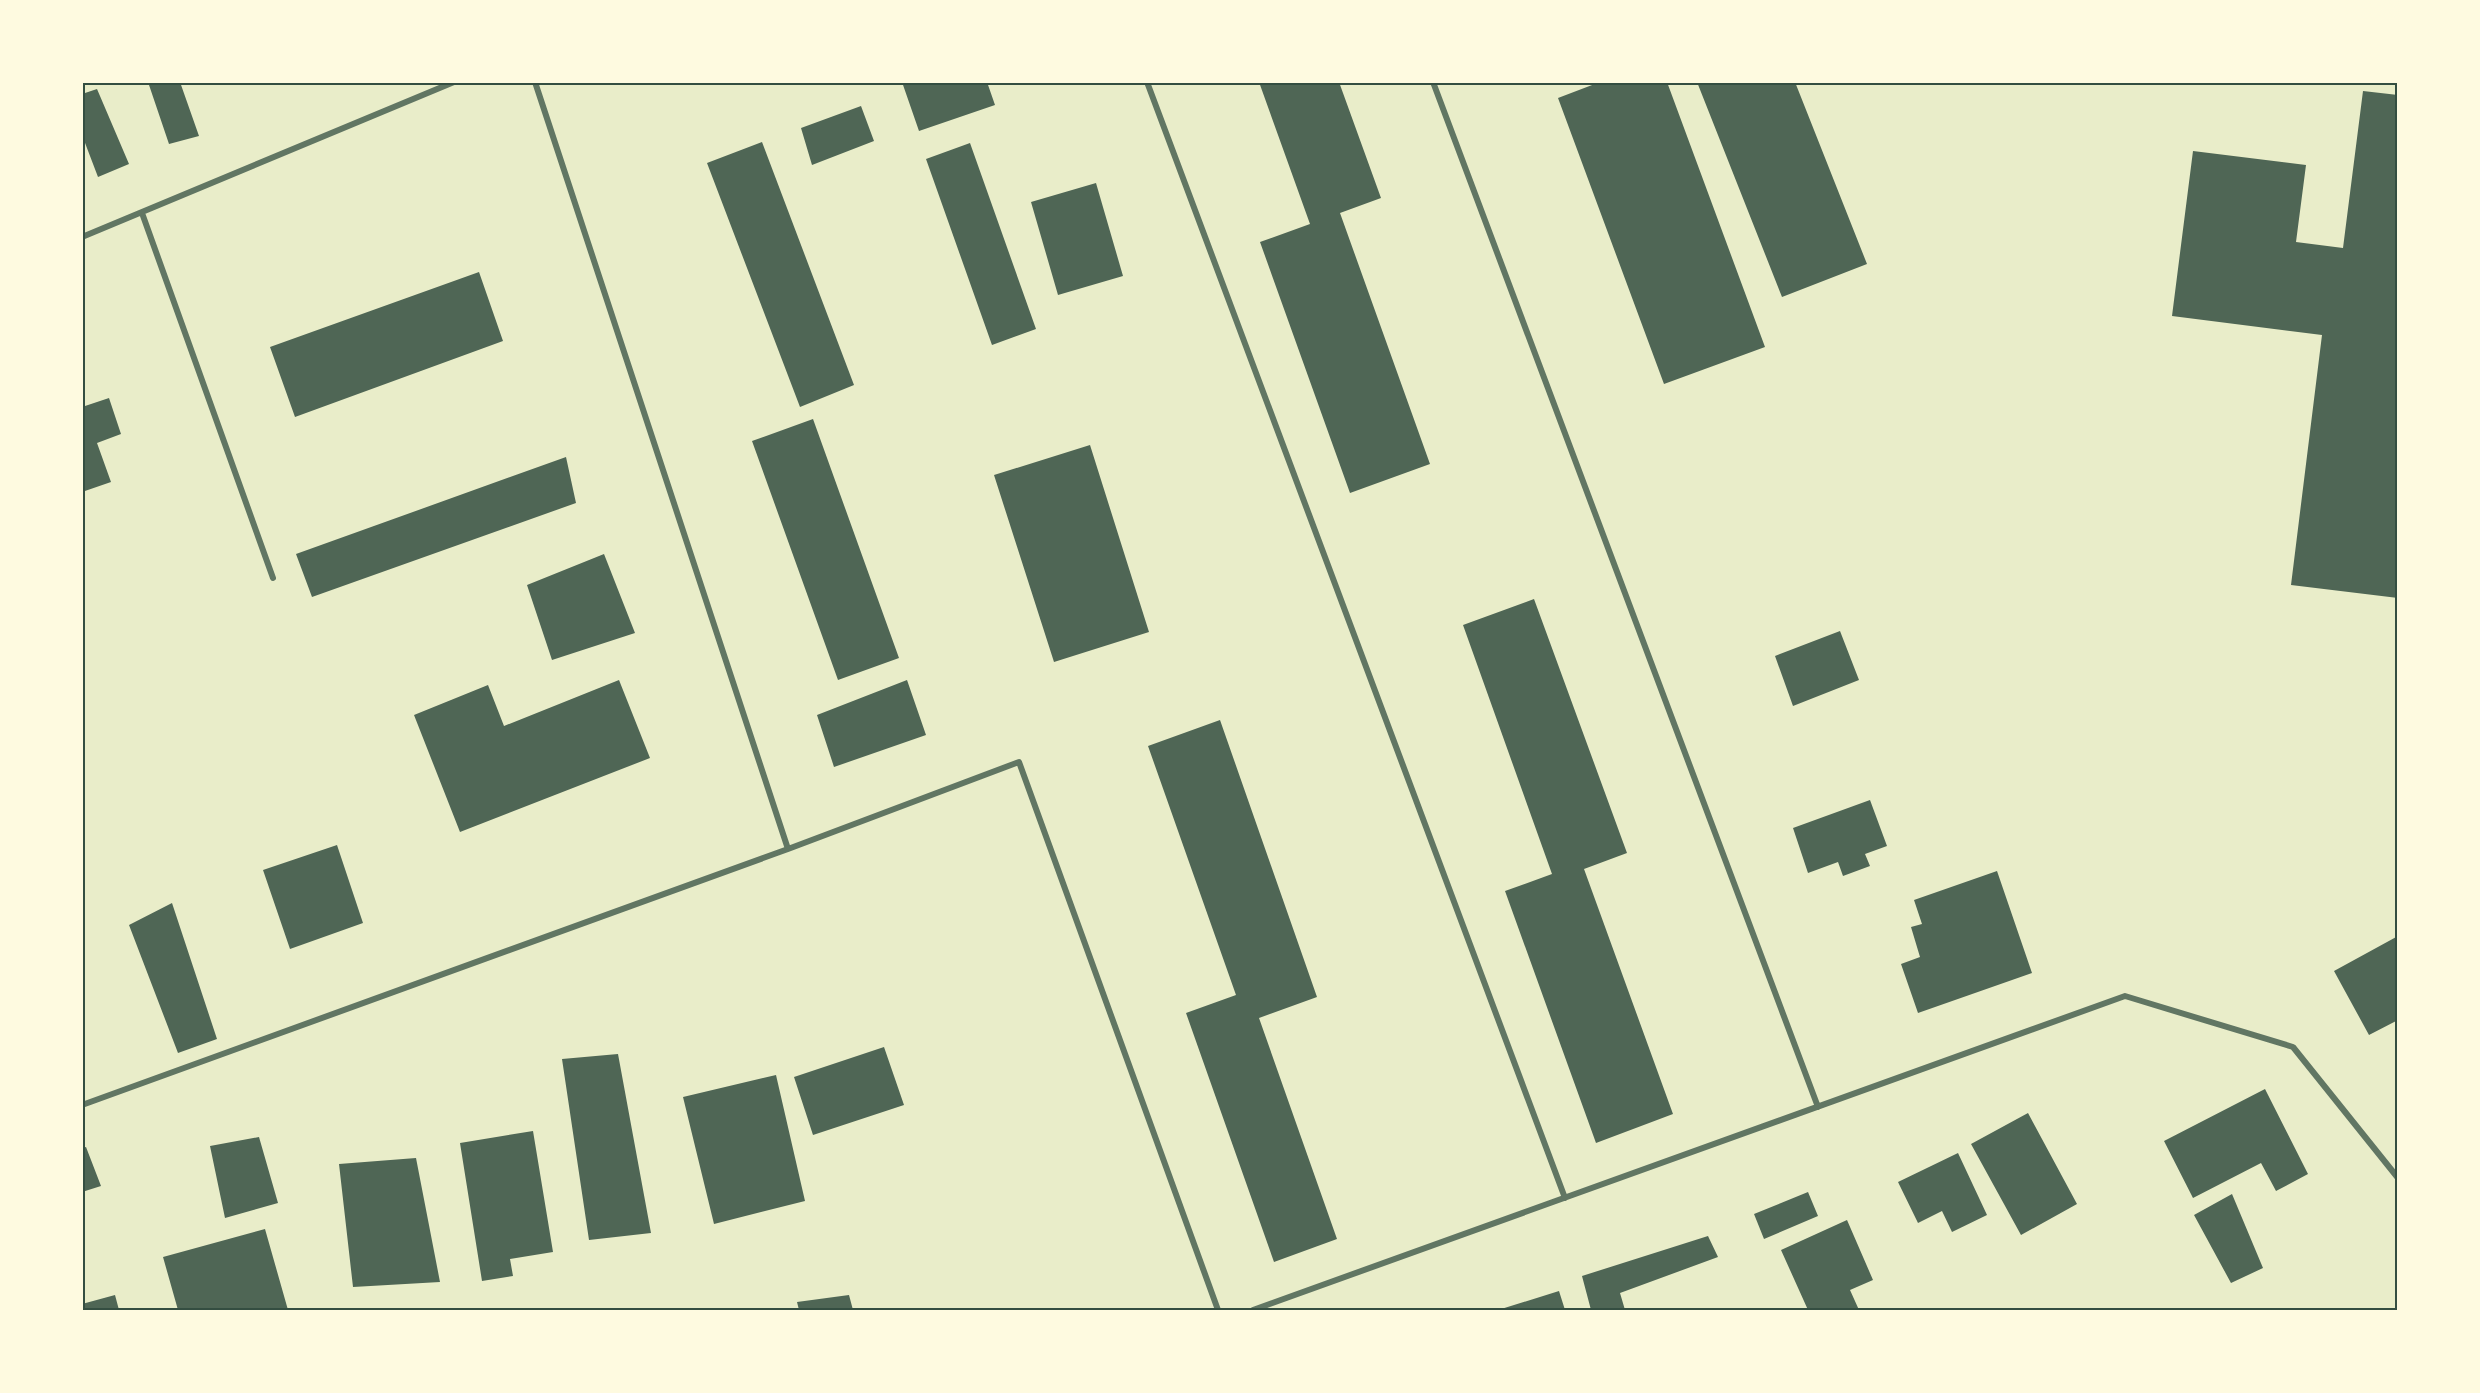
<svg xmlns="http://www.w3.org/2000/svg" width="2480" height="1393" font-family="'DejaVu Sans',sans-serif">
<rect width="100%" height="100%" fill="#e9edc9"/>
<path fill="#4f6655" d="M 148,82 L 180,82 L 199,136 L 169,144 Z
M 902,82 L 987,82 L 995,105 L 919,131 Z
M 1259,82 L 1339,82 L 1381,198 L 1340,213 L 1430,464 L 1350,493 L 1260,242 L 1310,224 Z
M 1600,82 L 1667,82 L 1765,347 L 1664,384 L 1558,98 Z
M 1697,82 L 1795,82 L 1867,264 L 1782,297 Z
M 97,89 L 129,164 L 98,177 L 82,135 L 82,94 Z
M 2363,91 L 2398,95 L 2398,598 L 2291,585 L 2322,335 L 2172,316 L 2193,151 L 2306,165 L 2296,242 L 2343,248 Z
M 861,106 L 874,141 L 812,165 L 801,128 Z
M 762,142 L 854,385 L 800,407 L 707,163 Z
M 970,143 L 1036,329 L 992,345 L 926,159 Z
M 1096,183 L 1123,276 L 1058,295 L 1031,202 Z
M 479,272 L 503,341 L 295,417 L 270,347 Z
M 109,398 L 121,434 L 97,443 L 111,482 L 82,492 L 82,407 Z
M 813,419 L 899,658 L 838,680 L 752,441 Z
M 1090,445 L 1149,632 L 1054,662 L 994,475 Z
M 566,457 L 576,503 L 312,597 L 296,554 Z
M 604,554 L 635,633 L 552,660 L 527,585 Z
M 1534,599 L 1627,853 L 1584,869 L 1673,1114 L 1596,1143 L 1505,891 L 1552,874 L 1463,625 Z
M 1840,631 L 1859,680 L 1793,706 L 1775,656 Z
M 619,680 L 650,758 L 460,832 L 414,715 L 488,685 L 504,726 Z
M 907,680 L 926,735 L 834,767 L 817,715 Z
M 1220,720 L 1317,997 L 1259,1018 L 1337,1239 L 1274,1262 L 1186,1013 L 1236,995 L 1148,746 Z
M 1870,800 L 1887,846 L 1865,854 L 1870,866 L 1843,876 L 1838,862 L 1808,873 L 1793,828 Z
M 337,845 L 363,923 L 290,949 L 263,870 Z
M 1997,871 L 2032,973 L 1918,1013 L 1901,964 L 1920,957 L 1911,927 L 1922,924 L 1914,900 Z
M 172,903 L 217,1039 L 178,1053 L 129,925 Z
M 2398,936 L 2398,1020 L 2369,1035 L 2334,971 Z
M 884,1047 L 904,1105 L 813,1135 L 794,1077 Z
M 618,1054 L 651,1233 L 589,1240 L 562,1059 Z
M 776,1075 L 805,1201 L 714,1224 L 683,1097 Z
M 2265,1089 L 2308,1174 L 2276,1191 L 2261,1163 L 2193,1198 L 2164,1141 Z
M 2028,1113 L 2077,1204 L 2021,1235 L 1971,1144 Z
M 533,1131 L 553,1252 L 510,1259 L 513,1276 L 482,1281 L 460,1143 Z
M 259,1137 L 278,1203 L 225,1218 L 210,1146 Z
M 86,1147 L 101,1186 L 82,1192 L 82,1148 Z
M 1958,1153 L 1987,1215 L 1952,1232 L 1942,1211 L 1918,1223 L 1898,1182 Z
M 416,1158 L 440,1282 L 353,1287 L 339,1164 Z
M 1808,1192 L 1818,1216 L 1764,1239 L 1754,1214 Z
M 2232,1194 L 2263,1268 L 2231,1283 L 2194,1215 Z
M 1847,1220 L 1873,1280 L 1850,1290 L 1859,1310 L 1808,1310 L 1781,1250 Z
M 265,1229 L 288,1310 L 178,1310 L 163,1257 Z
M 1708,1236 L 1718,1257 L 1620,1293 L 1625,1310 L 1591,1310 L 1582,1276 Z
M 1559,1291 L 1565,1310 L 1498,1310 Z
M 115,1295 L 119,1310 L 82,1310 L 82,1304 Z
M 849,1295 L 853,1310 L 799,1310 L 797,1302 Z"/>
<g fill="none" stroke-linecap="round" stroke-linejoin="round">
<path stroke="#617663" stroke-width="6" d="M 535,82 L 788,849 L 1019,762 L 1218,1310
M 1147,82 L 1565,1198
M 1433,82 L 1818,1107
M 142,213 L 273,578
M 82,237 L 454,82
M 82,1105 L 788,849
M 1253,1310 L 2125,996 L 2293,1047 L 2398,1178"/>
</g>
<rect width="2480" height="1393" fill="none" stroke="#fefae0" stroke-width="168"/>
<rect x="84" y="84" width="2312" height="1225" fill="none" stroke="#344e41" stroke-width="2"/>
</svg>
